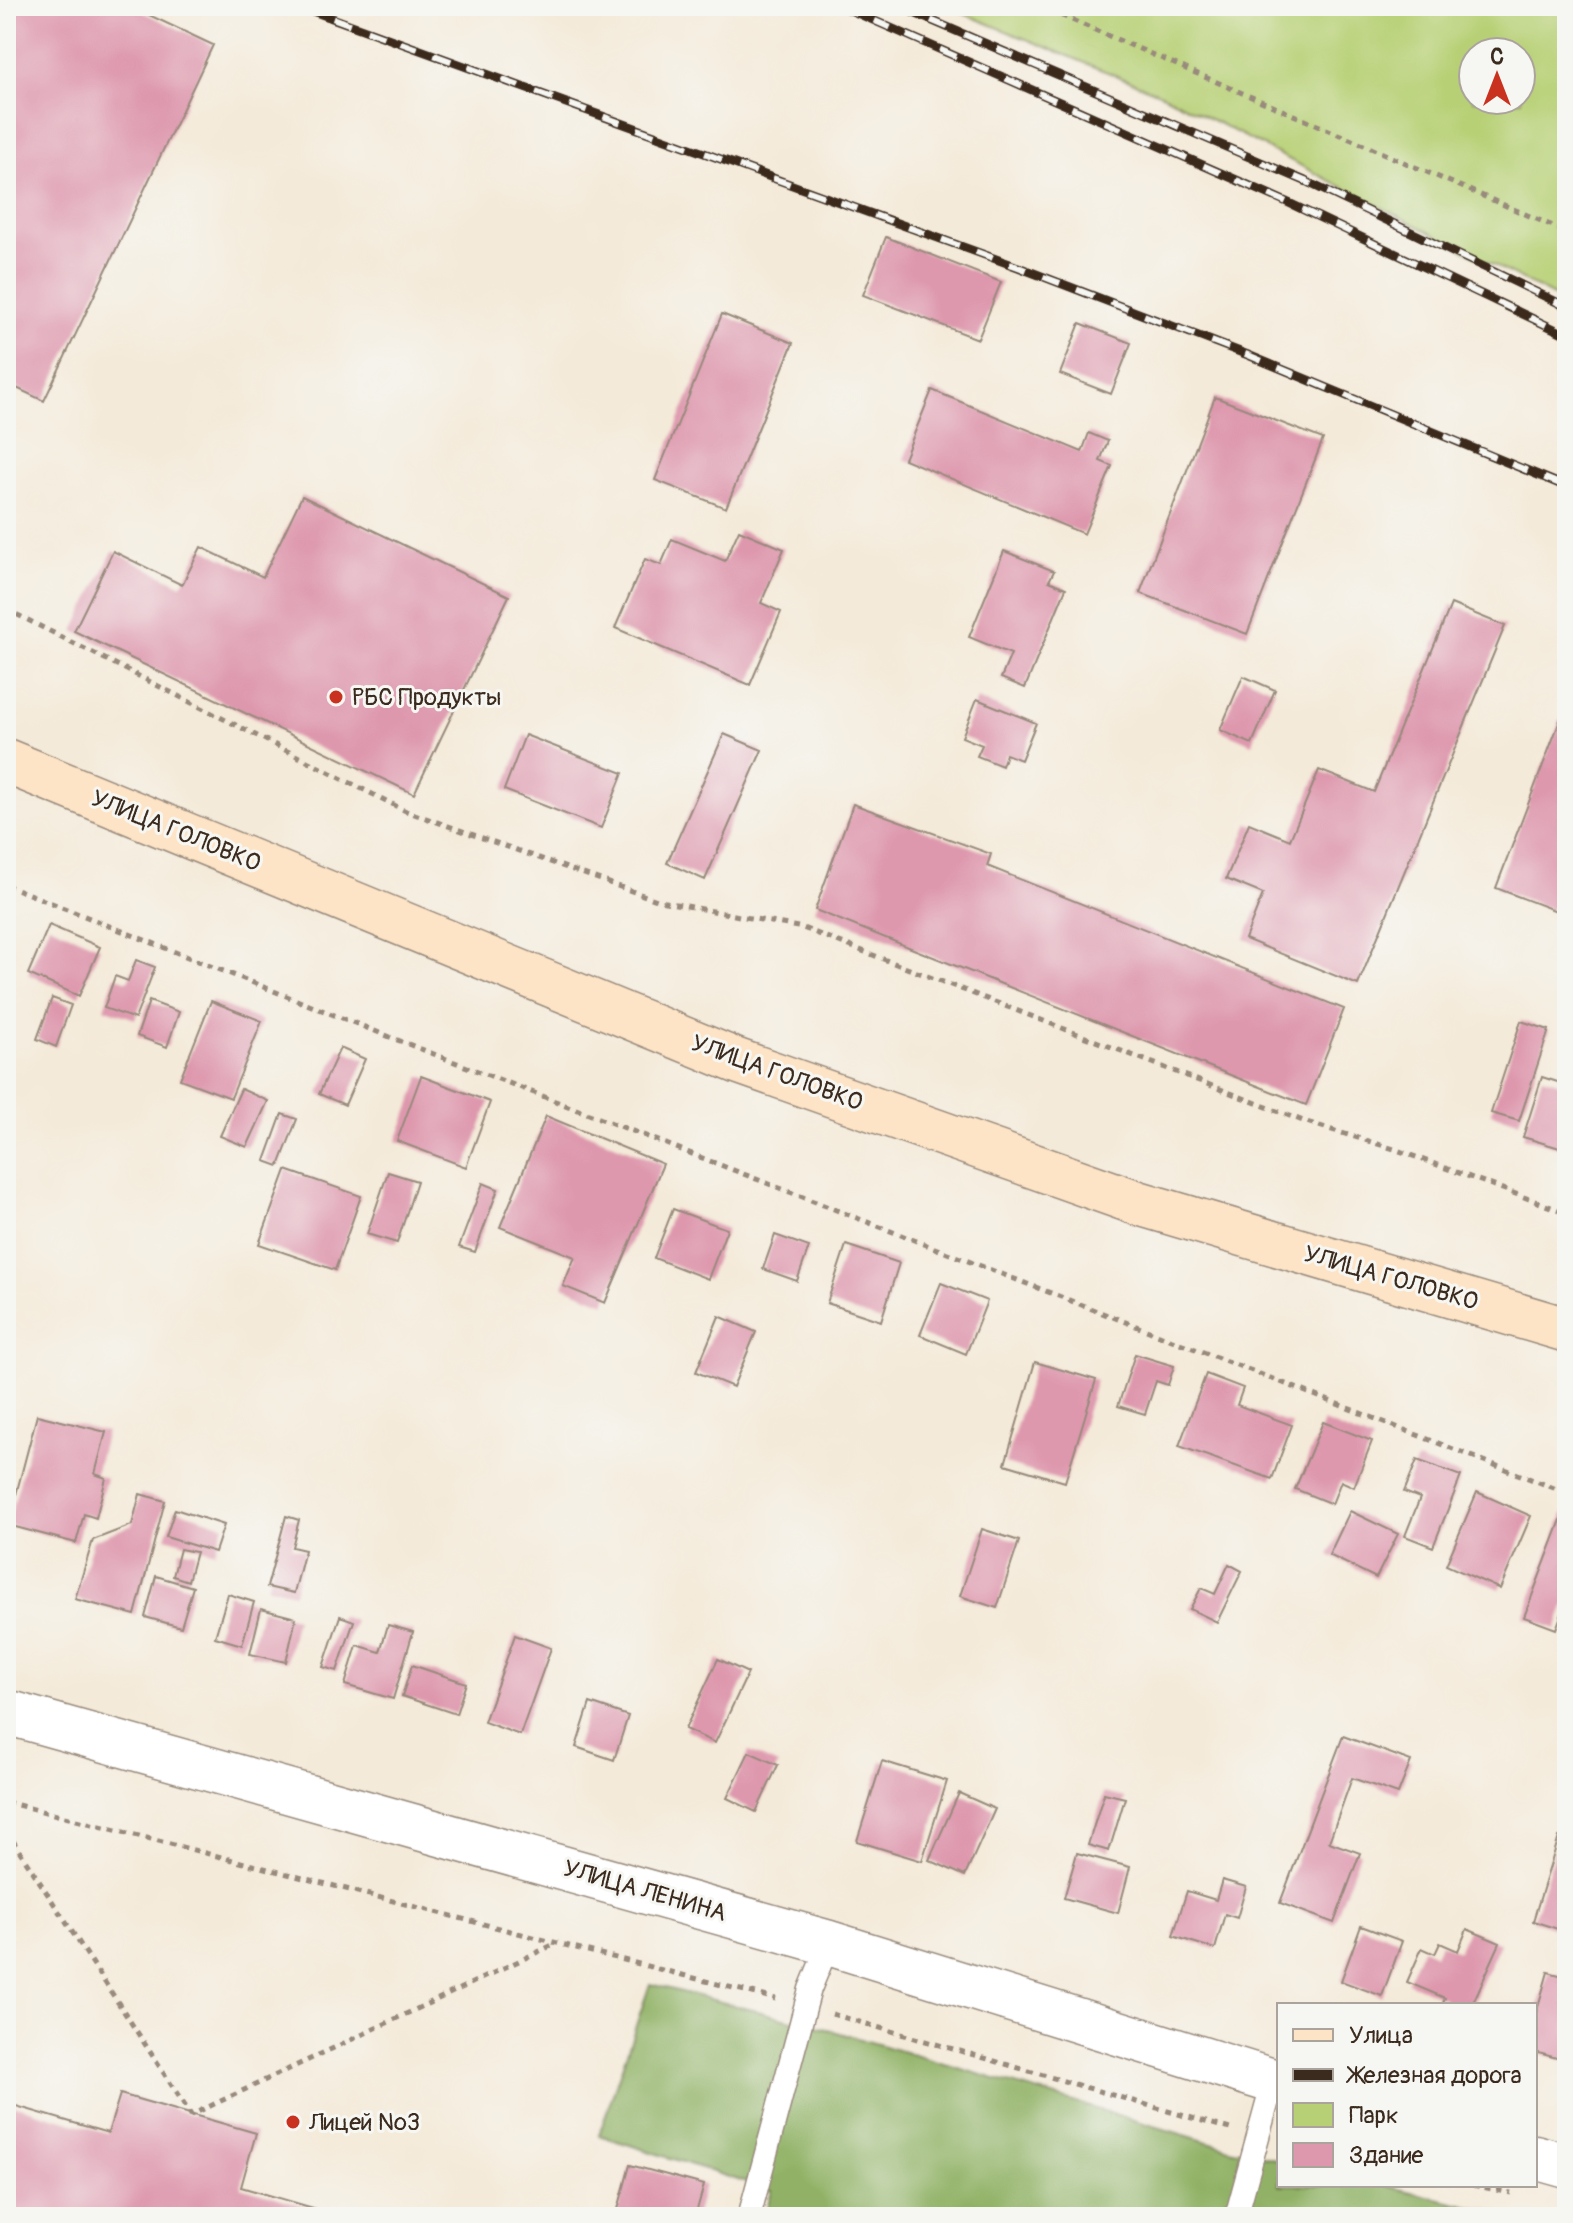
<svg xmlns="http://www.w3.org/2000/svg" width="1573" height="2223" font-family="Pangolin,sans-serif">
<rect width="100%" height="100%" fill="#f6f6f2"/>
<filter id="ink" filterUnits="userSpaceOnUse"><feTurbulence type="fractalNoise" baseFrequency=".0125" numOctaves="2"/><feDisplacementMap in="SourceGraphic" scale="16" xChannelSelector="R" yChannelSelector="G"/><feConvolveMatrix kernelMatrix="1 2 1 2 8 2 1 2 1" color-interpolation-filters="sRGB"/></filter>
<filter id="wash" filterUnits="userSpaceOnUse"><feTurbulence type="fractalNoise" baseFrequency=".006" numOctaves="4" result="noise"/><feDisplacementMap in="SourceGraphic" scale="32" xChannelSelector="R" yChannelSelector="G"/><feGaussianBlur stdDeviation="1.8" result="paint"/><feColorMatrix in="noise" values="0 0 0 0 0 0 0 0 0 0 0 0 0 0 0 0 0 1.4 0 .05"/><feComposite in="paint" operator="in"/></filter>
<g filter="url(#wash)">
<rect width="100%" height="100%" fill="#f4ead9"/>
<path fill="#b7d075" stroke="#797d4a" stroke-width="2" fill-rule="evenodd" d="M 945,6 L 1567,6 L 1567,303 L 1164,95 ZM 1473,52 L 1521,52 L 1521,100 L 1473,100 Z"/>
<path fill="#91b266" stroke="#666e42" stroke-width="2" d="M 650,1984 L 820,2027 L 1225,2147 L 1279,2160 L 1279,2185 L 1382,2185 L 1515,2217 L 764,2217 L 772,2191 L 599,2135 Z"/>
<g id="blocks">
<path fill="#de98ae" d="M 17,6 L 130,6 L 213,45 L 44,401 L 6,383 L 6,29 Z
M 886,237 L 1001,282 L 978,339 L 863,295 Z
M 722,314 L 793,343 L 726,508 L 655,480 Z
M 1080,323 L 1131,343 L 1111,394 L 1060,374 Z
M 932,390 L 1082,452 L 1089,433 L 1108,441 L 1100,461 L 1112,466 L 1084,534 L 904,459 Z
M 1215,397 L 1323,439 L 1247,634 L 1140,593 Z
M 302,496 L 509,596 L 414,794 L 74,631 L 113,551 L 182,585 L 201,547 L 263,577 Z
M 739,530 L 784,549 L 761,603 L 781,612 L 750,685 L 615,628 L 645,559 L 661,565 L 672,539 L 725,561 Z
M 1004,551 L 1054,571 L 1049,581 L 1066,588 L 1025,688 L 1001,678 L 1011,654 L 969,637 Z
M 1451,604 L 1505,626 L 1358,985 L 1245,939 L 1263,894 L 1226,879 L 1249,823 L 1290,840 L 1319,770 L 1374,792 Z
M 1243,676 L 1275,690 L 1252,744 L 1220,730 Z
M 977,699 L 1036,723 L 1021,760 L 1006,754 L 1002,766 L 977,756 L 982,745 L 962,737 Z
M 1561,718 L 1567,721 L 1567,915 L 1496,888 Z
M 724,734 L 762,750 L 705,880 L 667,863 Z
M 525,735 L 623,773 L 601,828 L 504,790 Z
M 853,804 L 991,854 L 987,866 L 1344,1009 L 1306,1105 L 815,910 Z
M 49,925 L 100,947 L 79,996 L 28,974 Z
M 136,960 L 155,967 L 135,1019 L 104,1008 L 115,976 L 128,981 Z
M 52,998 L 71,1005 L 56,1047 L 37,1039 Z
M 149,1001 L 179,1012 L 167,1047 L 137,1036 Z
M 211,1001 L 262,1021 L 231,1098 L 180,1079 Z
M 1521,1021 L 1549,1030 L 1519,1121 L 1491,1113 Z
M 340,1048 L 365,1059 L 345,1105 L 319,1094 Z
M 421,1076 L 490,1102 L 466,1167 L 397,1141 Z
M 1542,1077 L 1567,1085 L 1567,1135 L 1563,1149 L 1523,1137 Z
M 241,1089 L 268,1101 L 247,1147 L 220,1136 Z
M 282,1114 L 297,1119 L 279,1166 L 265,1161 Z
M 546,1116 L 663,1164 L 605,1303 L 563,1286 L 575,1257 L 500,1227 Z
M 286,1170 L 361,1196 L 335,1270 L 259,1244 Z
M 388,1172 L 417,1181 L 397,1243 L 367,1234 Z
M 483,1183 L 498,1189 L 475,1252 L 459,1247 Z
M 673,1209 L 727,1229 L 708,1279 L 654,1258 Z
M 775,1235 L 809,1247 L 797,1281 L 763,1269 Z
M 846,1245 L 899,1263 L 881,1321 L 827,1303 Z
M 941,1283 L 987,1301 L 966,1354 L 920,1335 Z
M 719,1316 L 756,1332 L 733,1387 L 696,1372 Z
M 1135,1354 L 1174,1366 L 1168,1385 L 1156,1381 L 1145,1414 L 1118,1406 Z
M 1035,1362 L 1096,1380 L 1065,1482 L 1005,1464 Z
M 1206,1374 L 1243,1388 L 1237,1405 L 1292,1425 L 1272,1479 L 1179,1446 Z
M 37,1415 L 106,1432 L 95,1474 L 106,1478 L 96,1518 L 84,1514 L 76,1543 L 8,1525 Z
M 1323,1422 L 1372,1441 L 1354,1487 L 1341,1481 L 1332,1504 L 1295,1489 Z
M 1417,1460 L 1461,1476 L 1433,1547 L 1405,1536 L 1420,1498 L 1404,1492 Z
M 1477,1492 L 1531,1516 L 1500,1589 L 1446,1565 Z
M 140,1494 L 165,1501 L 135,1615 L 75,1599 L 93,1540 L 132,1525 Z
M 175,1509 L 224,1525 L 215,1552 L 166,1537 Z
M 1350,1511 L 1398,1534 L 1376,1578 L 1329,1555 Z
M 1564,1512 L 1567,1514 L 1567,1600 L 1556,1629 L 1524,1617 Z
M 286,1516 L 299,1520 L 292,1547 L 305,1550 L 294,1593 L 267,1587 Z
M 982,1529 L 1019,1541 L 997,1608 L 960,1596 Z
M 180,1549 L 196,1552 L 188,1581 L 173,1576 Z
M 1229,1564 L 1242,1571 L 1217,1622 L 1190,1609 L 1201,1588 L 1215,1594 Z
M 156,1576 L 193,1587 L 181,1627 L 145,1617 Z
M 228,1594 L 254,1602 L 242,1645 L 215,1637 Z
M 261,1609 L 296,1618 L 286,1662 L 250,1654 Z
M 340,1616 L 354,1621 L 337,1671 L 323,1667 Z
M 388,1625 L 413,1632 L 393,1699 L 345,1685 L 357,1645 L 380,1652 Z
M 515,1635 L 551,1648 L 520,1735 L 484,1722 Z
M 718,1659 L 748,1673 L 715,1743 L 685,1729 Z
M 412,1665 L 466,1683 L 456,1714 L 402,1696 Z
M 590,1703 L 628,1716 L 614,1760 L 576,1747 Z
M 1343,1736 L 1411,1761 L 1398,1794 L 1352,1778 L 1329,1842 L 1360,1853 L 1334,1923 L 1280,1903 Z
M 749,1752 L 778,1765 L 756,1812 L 727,1798 Z
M 882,1761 L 947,1781 L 922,1861 L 857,1841 Z
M 959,1793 L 995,1809 L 965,1876 L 929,1860 Z
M 1104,1793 L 1125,1798 L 1109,1851 L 1088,1845 Z
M 1559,1837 L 1567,1840 L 1567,1932 L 1533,1921 Z
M 1077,1853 L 1130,1867 L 1118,1913 L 1064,1898 Z
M 1222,1880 L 1246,1887 L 1237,1918 L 1225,1914 L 1215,1949 L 1173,1936 L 1187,1891 L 1216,1900 Z
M 1361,1926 L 1402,1941 L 1382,1996 L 1341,1981 Z
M 1467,1929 L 1500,1943 L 1472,2005 L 1442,2005 L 1445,1998 L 1407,1982 L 1422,1948 L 1435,1954 L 1440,1943 L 1458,1951 Z
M 1548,1972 L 1567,1977 L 1567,2061 L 1535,2052 L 1535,2017 Z
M 120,2094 L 256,2133 L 241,2187 L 344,2217 L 6,2216 L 6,2103 L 108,2133 Z
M 630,2165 L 704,2185 L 695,2217 L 616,2217 Z"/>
</g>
</g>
<g filter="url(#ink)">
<use href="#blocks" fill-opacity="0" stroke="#988a7c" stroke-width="2"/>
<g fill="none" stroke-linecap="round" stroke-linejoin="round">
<defs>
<path id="service" d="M 749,2217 L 810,1989 L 829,1943
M 1236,2217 L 1273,2082"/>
<path id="tertiary" d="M 6,1712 L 829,1943 L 1279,2083
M 1535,2157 L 1567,2166"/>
<path id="secondary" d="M 6,761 L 737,1061 L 1138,1203 L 1567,1330"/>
</defs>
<use href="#service" stroke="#988a7c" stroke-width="25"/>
<use href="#tertiary" stroke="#988a7c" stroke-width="47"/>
<use href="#secondary" stroke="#988a7c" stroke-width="47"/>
<path stroke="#988a7c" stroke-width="5" stroke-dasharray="6 6" stroke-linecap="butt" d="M 1039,6 L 1567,232
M 6,609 L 406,811 L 660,901 L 803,928 L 1303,1121 L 1397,1150 L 1567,1213
M 6,885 L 395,1039 L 1567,1493
M 6,1802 L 776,1999
M 6,1830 L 191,2115 L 557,1943
M 832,2014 L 1230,2129
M 1473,2185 L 1511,2193"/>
<use href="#service" stroke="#fff" stroke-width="22"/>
<use href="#tertiary" stroke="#fff" stroke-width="44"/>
<use href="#secondary" stroke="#fee4c6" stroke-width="44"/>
<defs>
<path id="rail" d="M 299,6 L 1018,267 L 1248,355 L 1567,487
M 841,6 L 1289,203 L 1567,335
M 898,6 L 1305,181 L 1567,307"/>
</defs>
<use href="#rail" stroke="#3b2a1e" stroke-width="9"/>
<use href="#rail" stroke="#f6f6f2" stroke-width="6" stroke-dasharray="18" stroke-linecap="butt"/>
</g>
</g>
<g fill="#c8321e" stroke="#f6f6f2" stroke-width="3">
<circle cx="336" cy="697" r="8"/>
<circle cx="293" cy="2122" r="8"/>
</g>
<g text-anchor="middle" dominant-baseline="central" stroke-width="6" stroke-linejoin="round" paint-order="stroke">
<g font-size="24" fill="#3b2a1e" stroke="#f6f6f2" text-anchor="start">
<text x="352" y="697">РБС Продукты</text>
<text x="309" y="2122">Лицей №3</text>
</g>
<g font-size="24" fill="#3b2a1e" stroke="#f6f6f2">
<text transform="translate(176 831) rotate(22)">УЛИЦА ГОЛОВКО</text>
<text transform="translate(777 1073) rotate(20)">УЛИЦА ГОЛОВКО</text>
<text transform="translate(1391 1278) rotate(16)">УЛИЦА ГОЛОВКО</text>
<text transform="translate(645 1891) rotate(16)">УЛИЦА ЛЕНИНА</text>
</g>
</g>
<rect width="1573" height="2223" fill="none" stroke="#f6f6f2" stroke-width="32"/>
<rect x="1277" y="2003" width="260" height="184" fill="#f6f6f2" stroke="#aba49d" stroke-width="2"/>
<rect x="1293" y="2029" width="40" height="12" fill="#fee4c6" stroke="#aba49d" stroke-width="2"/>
<text x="1349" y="2043" font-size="24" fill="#3b2a1e">Улица</text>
<rect x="1293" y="2069" width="40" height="12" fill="#3b2a1e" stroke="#aba49d" stroke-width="2"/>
<text x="1349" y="2083" font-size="24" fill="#3b2a1e">Железная дорога</text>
<rect x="1293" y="2103" width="40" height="24" fill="#b7d075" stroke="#aba49d" stroke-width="2"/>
<text x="1349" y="2123" font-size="24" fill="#3b2a1e">Парк</text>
<rect x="1293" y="2143" width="40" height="24" fill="#de98ae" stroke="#aba49d" stroke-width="2"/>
<text x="1349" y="2163" font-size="24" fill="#3b2a1e">Здание</text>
<g transform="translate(1497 76)"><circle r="38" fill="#f6f6f2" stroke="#aba49d" stroke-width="2"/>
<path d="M0-6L14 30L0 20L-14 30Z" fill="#c8321e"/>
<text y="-12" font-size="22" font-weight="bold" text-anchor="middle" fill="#3b2a1e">С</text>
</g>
</svg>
